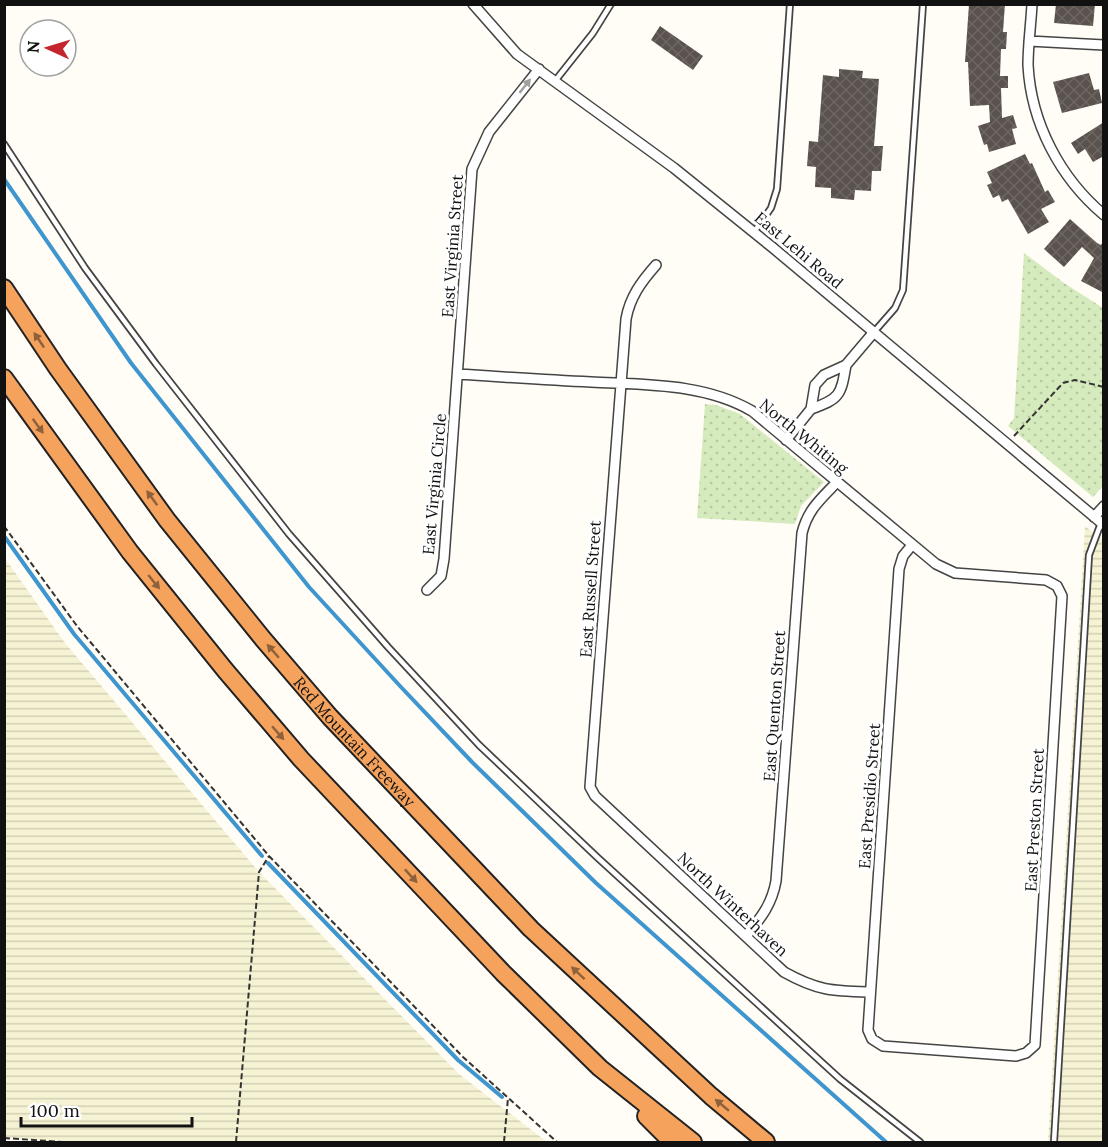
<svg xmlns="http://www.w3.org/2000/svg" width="1108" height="1147" font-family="Lora,serif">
<defs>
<pattern id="farmland-rules" width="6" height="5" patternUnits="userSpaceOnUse" patternTransform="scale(1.5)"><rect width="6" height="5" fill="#f6f3d4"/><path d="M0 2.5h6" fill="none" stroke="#d2cfb5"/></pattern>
<pattern id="green-dots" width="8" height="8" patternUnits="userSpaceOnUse" patternTransform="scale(1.5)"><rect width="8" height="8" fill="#d5ebbd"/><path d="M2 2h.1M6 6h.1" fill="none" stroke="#b6c8a1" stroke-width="1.8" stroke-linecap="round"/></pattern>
<pattern id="building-cross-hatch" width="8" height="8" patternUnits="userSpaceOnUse" patternTransform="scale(1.5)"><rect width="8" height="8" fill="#5a524d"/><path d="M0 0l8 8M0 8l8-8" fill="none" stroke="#6d6662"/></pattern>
</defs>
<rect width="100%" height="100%" fill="#fffdf5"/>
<path fill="url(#farmland-rules)" d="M 1085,526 L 1104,541 L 1103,1142 L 1048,1142 Z
M 4,557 L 65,643 L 259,872 L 459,1074 L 547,1142 L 63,1142 L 5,1138 Z"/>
<path fill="url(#green-dots)" d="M 1024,253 L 1064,283 L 1103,308 L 1103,486 L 1093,497 L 1008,426 L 1014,418 Z
M 705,404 L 716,405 L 740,414 L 824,482 L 801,506 L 795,524 L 697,518 Z"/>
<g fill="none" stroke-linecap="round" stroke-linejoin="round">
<path stroke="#3f96cf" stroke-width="4" d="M 4,179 L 131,363 L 309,587 L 400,686 L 472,762 L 596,883 L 886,1142
M 4,536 L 74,634 L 262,856
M 268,863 L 458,1060 L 502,1097"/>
</g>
<path fill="url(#building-cross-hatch)" d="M 969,4 L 1005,4 L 1003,32 L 1007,32 L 1006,49 L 1001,49 L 1000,76 L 1008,76 L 1008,88 L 1001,88 L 1002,118 L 1013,115 L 1017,128 L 1012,129 L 1016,144 L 989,152 L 987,144 L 984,145 L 978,126 L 990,122 L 989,105 L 970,106 L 968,62 L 965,62 Z
M 1056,4 L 1095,4 L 1093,26 L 1054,23 Z
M 660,26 L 703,56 L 693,70 L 651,40 Z
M 839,69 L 863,71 L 862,78 L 879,79 L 874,146 L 883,146 L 881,171 L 872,171 L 871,191 L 855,190 L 854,200 L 831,198 L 831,188 L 815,187 L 816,167 L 807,166 L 809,141 L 818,142 L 823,75 L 839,77 Z
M 1089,73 L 1094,90 L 1099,89 L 1102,103 L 1062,113 L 1053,82 Z
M 1104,122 L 1104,156 L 1093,162 L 1085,149 L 1078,154 L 1071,143 Z
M 1025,154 L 1030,164 L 1032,163 L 1045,192 L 1048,190 L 1055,202 L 1041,209 L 1049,222 L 1028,234 L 1008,199 L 1002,202 L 999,195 L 993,198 L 987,185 L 992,183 L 987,172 Z
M 1070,219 L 1097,243 L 1101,245 L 1104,240 L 1104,293 L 1081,281 L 1094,258 L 1082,247 L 1064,267 L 1044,249 Z"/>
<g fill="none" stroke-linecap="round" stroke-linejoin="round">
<defs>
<path id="service" d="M 555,81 L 593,33 L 611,4
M 4,144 L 85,268 L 156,364 L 289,534 L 388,647 L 479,745 L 598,858 L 840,1079 L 920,1142
M 754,232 L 771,208 L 777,189 L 790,4
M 874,332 L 895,308 L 903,290 L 923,4
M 1054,1142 L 1089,555 L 1101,523"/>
<path id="minor" d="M 473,4 L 517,54 L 674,168 L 772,247 L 1104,525
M 1032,4 C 1031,24 1028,45 1028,65 C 1031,123 1060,178 1104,215
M 1029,41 L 1104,45
M 656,265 C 641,282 630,297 626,319 L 590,787 L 595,796 L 784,972 C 818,991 833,991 870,992
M 458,374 C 503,377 547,380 591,382 C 645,385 704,383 752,411 L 936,564 L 955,573 L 1046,580 L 1057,586 L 1062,596 L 1035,1045 L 1026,1053 L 1016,1056 L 883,1046 L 872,1039 L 868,1030 L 899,569 L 903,556 L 912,545
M 811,409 C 840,399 841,395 846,365
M 786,440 L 811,409 L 815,385 L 824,375 L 846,365 L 874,332
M 1094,517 L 1104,506
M 427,590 L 441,576 L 444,559 L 472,169 L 489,132 L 539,69
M 746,936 C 761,918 772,904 776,881 L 802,533 C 808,509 821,499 837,482"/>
<g id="motorway">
<path id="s1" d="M 4,288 L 58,369 L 167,520 L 263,639 L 330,717 L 531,929 L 711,1096 L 766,1142"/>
<path d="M 4,378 L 130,552 L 225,670 L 301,759 L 503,973 L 600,1068 L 693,1142"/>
<path d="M 646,1116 L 672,1142"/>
</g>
</defs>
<use href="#service" stroke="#444" stroke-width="8"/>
<use href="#minor" stroke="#444" stroke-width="12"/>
<use href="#motorway" stroke="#222" stroke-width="20"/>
<path stroke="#333" stroke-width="2" stroke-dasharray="6 3" stroke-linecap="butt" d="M 1014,436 L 1063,383 L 1075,380 L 1104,387
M 4,526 L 77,626 L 269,856 L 463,1057 L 557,1142
M 4,1138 L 63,1142
M 236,1142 L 259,872 L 269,856
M 504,1142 L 508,1098"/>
<use href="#service" stroke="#fff" stroke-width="4.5"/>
<use href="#minor" stroke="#fff" stroke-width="9"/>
<use href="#motorway" stroke="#f5a25d" stroke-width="16"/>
</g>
<defs><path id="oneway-solid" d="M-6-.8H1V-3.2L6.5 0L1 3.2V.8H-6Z" transform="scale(1.5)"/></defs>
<use fill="#a0a0a0" href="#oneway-solid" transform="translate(525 86) rotate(-52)"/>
<g fill="#8e613b">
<use href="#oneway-solid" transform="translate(39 340) rotate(-124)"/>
<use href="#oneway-solid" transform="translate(38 426) rotate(54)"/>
<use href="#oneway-solid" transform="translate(152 498) rotate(-126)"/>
<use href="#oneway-solid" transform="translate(154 582) rotate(51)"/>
<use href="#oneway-solid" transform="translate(273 651) rotate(-131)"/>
<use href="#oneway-solid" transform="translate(278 733) rotate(49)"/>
<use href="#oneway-solid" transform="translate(411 876) rotate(47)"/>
<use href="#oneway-solid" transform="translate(578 973) rotate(-137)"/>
<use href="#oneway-solid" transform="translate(722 1105) rotate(-140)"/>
</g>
<g text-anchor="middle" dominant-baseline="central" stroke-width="6" stroke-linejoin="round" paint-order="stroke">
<g font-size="16" fill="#111" stroke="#fff">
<text transform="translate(452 246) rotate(-86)">East Virginia Street</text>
<text transform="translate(799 250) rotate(40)">East Lehi Road</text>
<text transform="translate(804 436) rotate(39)">North Whiting</text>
<text transform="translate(434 484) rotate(-85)">East Virginia Circle</text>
<text transform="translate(590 589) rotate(-86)">East Russell Street</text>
<text transform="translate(774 706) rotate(-86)">East Quenton Street</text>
<text stroke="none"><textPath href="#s1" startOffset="574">Red Mountain Freeway</textPath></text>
<text transform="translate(869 796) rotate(-86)">East Presidio Street</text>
<text transform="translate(1034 820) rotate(-87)">East Preston Street</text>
<text transform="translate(733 904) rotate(43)">North Winterhaven</text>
</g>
</g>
<rect width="1108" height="1147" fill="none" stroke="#111111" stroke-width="12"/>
<g transform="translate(48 48) rotate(274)"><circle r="28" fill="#ffffff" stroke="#a0a0a0" stroke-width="1.5"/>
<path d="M0-4.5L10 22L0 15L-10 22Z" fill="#c4262e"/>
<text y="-9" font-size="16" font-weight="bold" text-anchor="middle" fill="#111111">N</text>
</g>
<path d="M21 1117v9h171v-9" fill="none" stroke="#111111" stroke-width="3"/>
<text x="30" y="1117" font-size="18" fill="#111111" stroke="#ffffff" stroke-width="4.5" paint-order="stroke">100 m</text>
</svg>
